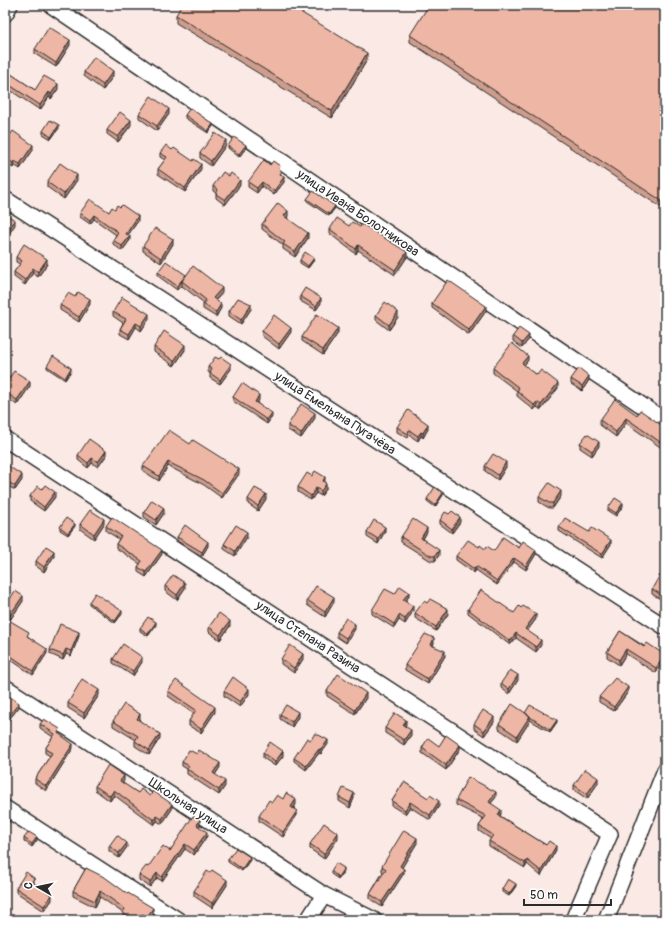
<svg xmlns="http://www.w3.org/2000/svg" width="670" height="925" font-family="Pangolin,sans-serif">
<rect width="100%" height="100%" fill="#fae9e4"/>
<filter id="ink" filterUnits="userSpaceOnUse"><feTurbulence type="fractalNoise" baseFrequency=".025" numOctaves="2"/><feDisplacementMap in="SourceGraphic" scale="8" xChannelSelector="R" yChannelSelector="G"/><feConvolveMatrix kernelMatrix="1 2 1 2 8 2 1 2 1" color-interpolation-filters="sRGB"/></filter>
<g filter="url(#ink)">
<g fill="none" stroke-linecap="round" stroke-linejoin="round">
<defs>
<path id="minor" d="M 51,5 L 665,421
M 5,14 L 10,5
M 5,199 L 665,627
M 5,439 L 610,834 L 573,920
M 5,687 L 324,895 L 374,920
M 5,808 L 178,920
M 308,920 L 324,895
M 606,920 L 665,770"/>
</defs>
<use href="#minor" stroke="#2b2b2b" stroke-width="18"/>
<use href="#minor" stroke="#fff" stroke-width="15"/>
</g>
<path fill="#cd9d8d" stroke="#2b2b2b" d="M 665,5 L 665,210 L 410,42 L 410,35 Z
M 176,15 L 367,60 L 332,118 L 176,23 Z
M 70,45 L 56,67 L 35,54 L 35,49 Z
M 5,70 L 35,90 L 58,89 L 51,99 L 49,97 L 40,110 L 5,87 Z
M 84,72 L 113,76 L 103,90 L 84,76 Z
M 139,114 L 169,114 L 157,131 L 139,118 Z
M 185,115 L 213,126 L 208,133 L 185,118 Z
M 131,125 L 118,142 L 107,134 L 107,130 Z
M 59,128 L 51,139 L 43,134 L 43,131 Z
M 5,142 L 33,150 L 20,169 L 14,165 L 13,168 L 5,163 Z
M 226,145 L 211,166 L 200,158 L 200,153 Z
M 228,146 L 246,148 L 239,157 L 228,148 Z
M 172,150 L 201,169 L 185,192 L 158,174 L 158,169 L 165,160 L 160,157 L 160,153 Z
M 270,165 L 282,175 L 284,182 L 274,195 L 262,186 L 257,193 L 248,187 L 248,182 Z
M 77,180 L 64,199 L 47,187 L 47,182 Z
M 240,185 L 225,205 L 216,198 L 216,193 L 213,191 L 213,186 Z
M 307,199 L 335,208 L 329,216 L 307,201 Z
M 115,209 L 138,221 L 128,235 L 130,240 L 122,251 L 113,244 L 113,240 L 116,235 L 94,219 L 90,224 L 80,217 L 80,213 L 109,212 Z
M 288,216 L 287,218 L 308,238 L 295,257 L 283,249 L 283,245 L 262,229 L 262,224 Z
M 349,226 L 407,257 L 395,275 L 358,250 L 356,254 L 330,234 L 330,229 Z
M 173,244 L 161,263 L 143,251 L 143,246 Z
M 16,257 L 47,264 L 38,277 L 33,273 L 25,285 L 14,277 L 14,272 L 20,264 L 16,262 Z
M 300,260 L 314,260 L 308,268 L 300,263 Z
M 158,272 L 186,275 L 222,293 L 216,300 L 221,308 L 216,317 L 203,309 L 203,304 L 204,303 L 182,286 L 182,285 L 177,290 L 158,276 Z
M 300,296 L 321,303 L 316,310 L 300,301 Z
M 75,297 L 90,304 L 79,322 L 60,310 L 60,305 Z
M 432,303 L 486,311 L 469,335 L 432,308 Z
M 251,309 L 241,324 L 229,316 L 229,311 Z
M 113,312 L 149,319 L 141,331 L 136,327 L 129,339 L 120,334 L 120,329 L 123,323 L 113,316 Z
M 376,315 L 398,317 L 389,330 L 376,320 Z
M 262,331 L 291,332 L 279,349 L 262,336 Z
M 338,333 L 323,355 L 302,341 L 302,337 Z
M 513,336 L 529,339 L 522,348 L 513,341 Z
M 154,347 L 185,350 L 174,366 L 154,352 Z
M 528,360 L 524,365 L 537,375 L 558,388 L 541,410 L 537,407 L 534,410 L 517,396 L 517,391 L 493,373 L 493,368 Z
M 47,366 L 71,371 L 65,380 L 47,368 Z
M 208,367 L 231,369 L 220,384 L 210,378 L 210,373 L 208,372 Z
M 571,379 L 589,380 L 582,391 L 571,384 Z
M 5,384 L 30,386 L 17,405 L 5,397 Z
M 233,397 L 259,400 L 257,403 L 272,417 L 267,424 L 233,401 Z
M 637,415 L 665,425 L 663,449 L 626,423 L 616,437 L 600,425 L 600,420 Z
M 315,418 L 301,438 L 288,430 L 288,425 Z
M 397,427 L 428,429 L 423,438 L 421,436 L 418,441 L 409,435 L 408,438 L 397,432 Z
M 580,443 L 599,446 L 592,456 L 580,448 Z
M 190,444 L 239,474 L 222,498 L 204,485 L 168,466 L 159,481 L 143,471 L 143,466 Z
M 78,455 L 106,456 L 98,467 L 92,463 L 88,468 L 78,460 Z
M 5,464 L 22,480 L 15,490 L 8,486 L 6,489 L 5,488 Z
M 485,466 L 506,467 L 498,480 L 485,471 Z
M 312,476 L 325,482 L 325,483 L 326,489 L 321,496 L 316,493 L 311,500 L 298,492 L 298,487 Z
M 42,489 L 55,497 L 44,511 L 30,501 L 30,496 Z
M 443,495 L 435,507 L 427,501 L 427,499 Z
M 561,496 L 553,508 L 549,508 L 539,502 L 539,497 Z
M 248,499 L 266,499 L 258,511 L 248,504 Z
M 623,506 L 616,516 L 608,511 L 608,508 Z
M 144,512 L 164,513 L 156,525 L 144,517 Z
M 440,520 L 460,522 L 452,533 L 440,524 Z
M 80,524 L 104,524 L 94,539 L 80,529 Z
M 75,526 L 68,535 L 60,530 L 60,527 Z
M 106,526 L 162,554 L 146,577 L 138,572 L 138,567 L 140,564 L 116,548 L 116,544 L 119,539 L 106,531 Z
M 559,527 L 611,544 L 602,558 L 559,531 Z
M 385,531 L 378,544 L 367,537 L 367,532 Z
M 427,532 L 423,539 L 439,555 L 435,561 L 431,561 L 401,542 L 401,537 Z
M 177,537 L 208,546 L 202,556 L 177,541 Z
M 247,537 L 235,556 L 224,549 L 224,544 Z
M 665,537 L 665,549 L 662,546 L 662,542 Z
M 479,547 L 494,551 L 519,548 L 536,554 L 526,570 L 514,562 L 497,585 L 476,570 L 474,573 L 456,560 L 456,556 Z
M 54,556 L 44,572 L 36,566 L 36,561 Z
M 665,578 L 665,602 L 652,594 L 652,589 Z
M 165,586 L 185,588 L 177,600 L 165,591 Z
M 395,594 L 409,596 L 406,601 L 413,611 L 405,624 L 399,620 L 394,628 L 372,614 L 372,610 Z
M 307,600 L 334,602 L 325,617 L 307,605 Z
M 23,601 L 10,620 L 5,616 L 5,607 Z
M 89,602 L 122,614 L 115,623 L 89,604 Z
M 468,609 L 514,613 L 536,619 L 527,631 L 541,645 L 536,652 L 516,638 L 510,645 L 468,613 Z
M 415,613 L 448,614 L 436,631 L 415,618 Z
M 5,622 L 29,637 L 47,653 L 33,675 L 5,656 Z
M 156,625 L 148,636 L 140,631 L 140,628 Z
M 230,626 L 220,640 L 209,632 L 209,627 Z
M 355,629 L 346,643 L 337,637 L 337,632 Z
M 620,631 L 665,659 L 656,673 L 626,654 L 619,665 L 607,657 L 607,652 Z
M 79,636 L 71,656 L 66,654 L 63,660 L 50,654 L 50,650 Z
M 434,643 L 433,645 L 445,656 L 428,684 L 405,670 L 405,665 Z
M 113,659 L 142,662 L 133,676 L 113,663 Z
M 281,659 L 303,659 L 294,673 L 281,664 Z
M 518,680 L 509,694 L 501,688 L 501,683 Z
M 168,691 L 215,712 L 201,733 L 189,726 L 189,721 L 194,714 L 168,696 Z
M 224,691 L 249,694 L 240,707 L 224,696 Z
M 327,691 L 366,698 L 355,714 L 327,696 Z
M 628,692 L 614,711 L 599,702 L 599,697 Z
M 99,695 L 84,718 L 68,708 L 68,703 Z
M 5,702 L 19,707 L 7,722 L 5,721 Z
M 525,713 L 557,722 L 550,732 L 530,720 L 530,721 L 517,741 L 499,729 L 499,724 Z
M 280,714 L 298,717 L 292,727 L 280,719 Z
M 140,719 L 139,720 L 160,738 L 149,755 L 135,746 L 135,741 L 136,740 L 113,726 L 113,721 Z
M 494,722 L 484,736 L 474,729 L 474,724 Z
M 40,724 L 60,734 L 59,735 L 73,748 L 46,791 L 35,783 L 35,779 L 50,756 L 45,753 L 45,749 L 53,737 L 40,728 Z
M 406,724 L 405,726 L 411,735 L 404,745 L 385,733 L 385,728 Z
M 311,740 L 328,744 L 321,754 L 319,753 L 306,770 L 294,761 L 294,758 Z
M 439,746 L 460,749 L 446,770 L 422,753 L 422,748 Z
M 263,753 L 283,756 L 275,766 L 263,758 Z
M 182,762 L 220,767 L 215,775 L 225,786 L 219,795 L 187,774 L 187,769 L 182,766 Z
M 124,781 L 122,783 L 138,793 L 150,796 L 172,809 L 162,824 L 157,821 L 154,825 L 114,795 L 110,801 L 95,790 L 95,786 Z
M 404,782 L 439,806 L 430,820 L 410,807 L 405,814 L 392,806 L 392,801 Z
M 598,783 L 587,799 L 574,790 L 574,785 Z
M 339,797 L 354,798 L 350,808 L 339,801 Z
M 496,797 L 491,803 L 501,814 L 500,816 L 546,845 L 556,850 L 541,876 L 527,864 L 525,868 L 489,846 L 489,841 L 491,839 L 479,831 L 479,826 L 484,819 L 456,805 L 456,800 Z
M 283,799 L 296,804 L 294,808 L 297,815 L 283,837 L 259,821 L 259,816 L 272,802 Z
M 200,825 L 199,827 L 207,836 L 194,855 L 185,849 L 162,881 L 157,878 L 150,887 L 139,880 L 139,875 Z
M 24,838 L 37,840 L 32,847 L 24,841 Z
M 338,838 L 324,859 L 310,849 L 310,844 Z
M 417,843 L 402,867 L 404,873 L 382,907 L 370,899 L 370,894 L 383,872 L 382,871 L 382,866 Z
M 109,846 L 127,847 L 119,858 L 109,851 Z
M 228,859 L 250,860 L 242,871 L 228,862 Z
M 86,868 L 153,914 L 149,920 L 124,920 L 123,919 L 123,913 L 100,897 L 95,907 L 73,896 L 73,891 Z
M 331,871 L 344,871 L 338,879 L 331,874 Z
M 210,873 L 227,885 L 212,908 L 194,896 L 194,891 Z
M 34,883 L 52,900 L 44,911 L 16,892 L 16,888 Z
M 516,886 L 509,896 L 502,892 L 502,889 Z"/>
<path fill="#a77f73" stroke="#2b2b2b" d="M 70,40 L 70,45 L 56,67 L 56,63 Z
M 367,53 L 367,60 L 332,118 L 332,111 Z
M 113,71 L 113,76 L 103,90 L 103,85 Z
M 58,84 L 58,89 L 51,99 L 51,94 Z
M 49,92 L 49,97 L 40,110 L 40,105 Z
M 169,109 L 169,114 L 157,131 L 157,126 Z
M 131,120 L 131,125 L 118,142 L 118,137 Z
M 213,124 L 213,126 L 208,133 L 208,131 Z
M 59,125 L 59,128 L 51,139 L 51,137 Z
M 226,140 L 226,145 L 211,166 L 211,161 Z
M 33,145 L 33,150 L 20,169 L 20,164 Z
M 246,145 L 246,148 L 239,157 L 239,154 Z
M 14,161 L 14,165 L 13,168 L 13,163 Z
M 201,164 L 201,169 L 185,192 L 185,188 Z
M 77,175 L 77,180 L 64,199 L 64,194 Z
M 284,177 L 284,182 L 274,195 L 274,191 Z
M 240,180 L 240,185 L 225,205 L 225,200 Z
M 262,182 L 262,186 L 257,193 L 257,188 Z
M 335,206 L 335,208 L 329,216 L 329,214 Z
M 288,211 L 288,216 L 284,221 L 284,216 Z
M 94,215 L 94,219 L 90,224 L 90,220 Z
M 138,216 L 138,221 L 126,238 L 126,234 Z
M 15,220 L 15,225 L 5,240 L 5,235 Z
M 308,233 L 308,238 L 295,257 L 295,252 Z
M 130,236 L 130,240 L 122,251 L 122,246 Z
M 173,239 L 173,244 L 161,263 L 161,258 Z
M 358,245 L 358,250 L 356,254 L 356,249 Z
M 407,252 L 407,257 L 395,275 L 395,270 Z
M 314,258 L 314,260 L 308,268 L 308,266 Z
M 47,259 L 47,264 L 38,277 L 38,272 Z
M 33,268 L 33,273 L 25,285 L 25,280 Z
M 182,281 L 182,285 L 177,290 L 177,286 Z
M 222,288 L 222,293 L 213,303 L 213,298 Z
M 321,298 L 321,303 L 316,310 L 316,306 Z
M 90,299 L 90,304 L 79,322 L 79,317 Z
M 221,304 L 221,308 L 216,317 L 216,312 Z
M 251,304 L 251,309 L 241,324 L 241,320 Z
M 486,306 L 486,311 L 469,335 L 469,330 Z
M 398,312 L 398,317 L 389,330 L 389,325 Z
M 149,314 L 149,319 L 141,331 L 141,326 Z
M 136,323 L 136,327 L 129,339 L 129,334 Z
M 291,328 L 291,332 L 279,349 L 279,344 Z
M 338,328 L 338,333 L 323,355 L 323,350 Z
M 529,335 L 529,339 L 522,348 L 522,343 Z
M 185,345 L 185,350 L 174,366 L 174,361 Z
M 528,356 L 528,360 L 522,368 L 522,363 Z
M 231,364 L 231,369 L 220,384 L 220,380 Z
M 71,368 L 71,371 L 65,380 L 65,378 Z
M 589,376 L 589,380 L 582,391 L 582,386 Z
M 30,381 L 30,386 L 17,405 L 17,400 Z
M 558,383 L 558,388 L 541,410 L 541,405 Z
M 259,395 L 259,400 L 255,406 L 255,402 Z
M 537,402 L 537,407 L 534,410 L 534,405 Z
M 272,413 L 272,417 L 267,424 L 267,420 Z
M 315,413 L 315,418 L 301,438 L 301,434 Z
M 626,418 L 626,423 L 616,437 L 616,432 Z
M 428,424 L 428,429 L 423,438 L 423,433 Z
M 421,432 L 421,436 L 418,441 L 418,436 Z
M 599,442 L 599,446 L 592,456 L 592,451 Z
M 665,442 L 665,446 L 663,449 L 663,444 Z
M 106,451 L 106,456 L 98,467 L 98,462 Z
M 92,458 L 92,463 L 88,468 L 88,463 Z
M 168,462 L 168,466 L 159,481 L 159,476 Z
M 506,462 L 506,467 L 498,480 L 498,475 Z
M 239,469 L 239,474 L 222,498 L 222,493 Z
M 22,475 L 22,480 L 15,490 L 15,486 Z
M 325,477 L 325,482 L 323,486 L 323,481 Z
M 8,482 L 8,486 L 6,489 L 6,485 Z
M 326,484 L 326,489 L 321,496 L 321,491 Z
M 316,488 L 316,493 L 311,500 L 311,496 Z
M 561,491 L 561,496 L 553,508 L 553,503 Z
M 55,492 L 55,497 L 44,511 L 44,507 Z
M 443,493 L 443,495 L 435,507 L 435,505 Z
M 266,494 L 266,499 L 258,511 L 258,506 Z
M 623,503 L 623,506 L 616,516 L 616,513 Z
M 164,508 L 164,513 L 156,525 L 156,520 Z
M 460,517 L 460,522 L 452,533 L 452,529 Z
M 104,519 L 104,524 L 94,539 L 94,534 Z
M 75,524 L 75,526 L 68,535 L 68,533 Z
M 385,527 L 385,531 L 378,544 L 378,539 Z
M 427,528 L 427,532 L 421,542 L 421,538 Z
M 247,532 L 247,537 L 235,556 L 235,551 Z
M 611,540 L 611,544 L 602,558 L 602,554 Z
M 208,542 L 208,546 L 202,556 L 202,552 Z
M 162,550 L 162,554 L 146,577 L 146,572 Z
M 439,550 L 439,555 L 435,561 L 435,556 Z
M 536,550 L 536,554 L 526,570 L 526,566 Z
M 54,551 L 54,556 L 44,572 L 44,567 Z
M 514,558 L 514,562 L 497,585 L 497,581 Z
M 476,566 L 476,570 L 474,573 L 474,569 Z
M 185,583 L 185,588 L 177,600 L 177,595 Z
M 409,592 L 409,596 L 403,605 L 403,600 Z
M 23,596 L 23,601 L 10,620 L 10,615 Z
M 334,597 L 334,602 L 325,617 L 325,612 Z
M 413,606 L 413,611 L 405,624 L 405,619 Z
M 448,609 L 448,614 L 436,631 L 436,627 Z
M 122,611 L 122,614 L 115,623 L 115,621 Z
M 536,614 L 536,619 L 525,634 L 525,629 Z
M 399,615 L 399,620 L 394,628 L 394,624 Z
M 230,621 L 230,626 L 220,640 L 220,635 Z
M 156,622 L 156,625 L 148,636 L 148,634 Z
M 355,624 L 355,629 L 346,643 L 346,638 Z
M 79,632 L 79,636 L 71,656 L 71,651 Z
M 516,633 L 516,638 L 510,645 L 510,641 Z
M 434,638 L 434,643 L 431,649 L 431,645 Z
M 541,640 L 541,645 L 536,652 L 536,647 Z
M 47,649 L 47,653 L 33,675 L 33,671 Z
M 66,649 L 66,654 L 63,660 L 63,655 Z
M 626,649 L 626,654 L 619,665 L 619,660 Z
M 445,651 L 445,656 L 428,684 L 428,679 Z
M 303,654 L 303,659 L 294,673 L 294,668 Z
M 665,655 L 665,659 L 656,673 L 656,668 Z
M 142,657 L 142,662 L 133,676 L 133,671 Z
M 518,675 L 518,680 L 509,694 L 509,689 Z
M 628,687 L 628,692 L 614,711 L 614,707 Z
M 249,689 L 249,694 L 240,707 L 240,702 Z
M 99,690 L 99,695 L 84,718 L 84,713 Z
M 366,693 L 366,698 L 355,714 L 355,710 Z
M 19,703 L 19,707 L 7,722 L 7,718 Z
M 215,707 L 215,712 L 201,733 L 201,729 Z
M 298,712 L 298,717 L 292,727 L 292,722 Z
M 140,714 L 140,719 L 137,723 L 137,719 Z
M 530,716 L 530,721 L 517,741 L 517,736 Z
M 494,717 L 494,722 L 484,736 L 484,731 Z
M 406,720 L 406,724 L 403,730 L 403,725 Z
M 557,720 L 557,722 L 550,732 L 550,730 Z
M 411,730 L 411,735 L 404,745 L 404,740 Z
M 160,734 L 160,738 L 149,755 L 149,750 Z
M 328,740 L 328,744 L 321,754 L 321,750 Z
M 73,744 L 73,748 L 46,791 L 46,786 Z
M 460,745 L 460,749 L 446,770 L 446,765 Z
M 319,749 L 319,753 L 306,770 L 306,766 Z
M 283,751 L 283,756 L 275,766 L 275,762 Z
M 220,763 L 220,767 L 213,778 L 213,773 Z
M 124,776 L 124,781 L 120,786 L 120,781 Z
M 598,778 L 598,783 L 587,799 L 587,794 Z
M 225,781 L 225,786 L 219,795 L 219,790 Z
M 114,790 L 114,795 L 110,801 L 110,796 Z
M 496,792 L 496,797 L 489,806 L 489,802 Z
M 354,793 L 354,798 L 350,808 L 350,803 Z
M 296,799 L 296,804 L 291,812 L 291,807 Z
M 439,801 L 439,806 L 430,820 L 430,815 Z
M 410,802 L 410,807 L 405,814 L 405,810 Z
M 172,804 L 172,809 L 162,824 L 162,819 Z
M 501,810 L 501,814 L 498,819 L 498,815 Z
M 297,811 L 297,815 L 283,837 L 283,832 Z
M 157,816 L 157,821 L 154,825 L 154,820 Z
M 9,817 L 9,822 L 5,828 L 5,823 Z
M 200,820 L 200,825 L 197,830 L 197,825 Z
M 207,832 L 207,836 L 194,855 L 194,850 Z
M 338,833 L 338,838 L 324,859 L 324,854 Z
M 37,837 L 37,840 L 32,847 L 32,844 Z
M 417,838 L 417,843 L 400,871 L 400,866 Z
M 127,843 L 127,847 L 119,858 L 119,853 Z
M 185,844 L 185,849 L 162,881 L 162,877 Z
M 556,846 L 556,850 L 541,876 L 541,871 Z
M 250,857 L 250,860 L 242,871 L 242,869 Z
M 8,859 L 8,864 L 5,868 L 5,863 Z
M 527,860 L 527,864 L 525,868 L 525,863 Z
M 344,868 L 344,871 L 338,879 L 338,877 Z
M 404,869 L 404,873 L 382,907 L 382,902 Z
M 157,873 L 157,878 L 150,887 L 150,882 Z
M 34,878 L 34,883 L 32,887 L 32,882 Z
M 227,880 L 227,885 L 212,908 L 212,903 Z
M 516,884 L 516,886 L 509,896 L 509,894 Z
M 100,891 L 100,897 L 95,907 L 95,901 Z
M 52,895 L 52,900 L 44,911 L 44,906 Z
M 153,908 L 153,914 L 149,920 L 147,920 L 147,917 Z
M 142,914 L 142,920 L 138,920 Z"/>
<path fill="#eeb6a4" stroke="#2b2b2b" d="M 182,5 L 289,5 L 367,53 L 332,111 L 176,15 Z
M 429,5 L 665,5 L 665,203 L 410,35 Z
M 49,27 L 70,40 L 56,63 L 35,49 Z
M 94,57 L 113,71 L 103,85 L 84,72 Z
M 5,70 L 35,90 L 44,76 L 58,84 L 51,94 L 49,92 L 40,105 L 5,82 Z
M 151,96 L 169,109 L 157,126 L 139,114 Z
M 190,108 L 213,124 L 208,131 L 185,115 Z
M 120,112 L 131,120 L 118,137 L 107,130 Z
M 50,120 L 59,125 L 51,137 L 43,131 Z
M 13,131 L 33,145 L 20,164 L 14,161 L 13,163 L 5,158 L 5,142 Z
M 215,133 L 226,140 L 211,161 L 200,153 Z
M 234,137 L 246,145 L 239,154 L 228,146 Z
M 166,145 L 172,150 L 174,148 L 193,161 L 194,159 L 201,164 L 185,188 L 158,169 L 167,157 L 160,153 Z
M 264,160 L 270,165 L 273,161 L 280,166 L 279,169 L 282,171 L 280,174 L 284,177 L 274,191 L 262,182 L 257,188 L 248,182 Z
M 60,163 L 77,175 L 64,194 L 47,182 Z
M 223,172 L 229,176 L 231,173 L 240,180 L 225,200 L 216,194 L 218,190 L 213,186 Z
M 313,191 L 335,206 L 329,214 L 307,199 Z
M 90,199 L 109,212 L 112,207 L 115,209 L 117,205 L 120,207 L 122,205 L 138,216 L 126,234 L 130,236 L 122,246 L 113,240 L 118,232 L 94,215 L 90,220 L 80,213 Z
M 278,203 L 288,211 L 284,216 L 308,233 L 295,252 L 283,244 L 285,242 L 262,224 Z
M 5,214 L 15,220 L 5,235 Z
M 337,218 L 349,226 L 352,222 L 360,227 L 362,224 L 407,252 L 395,270 L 358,245 L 356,249 L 330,229 Z
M 155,228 L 173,239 L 161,258 L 143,246 Z
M 24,244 L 47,259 L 38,272 L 33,268 L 25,280 L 14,272 L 22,261 L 16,257 Z
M 305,252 L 314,258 L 308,266 L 300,260 Z
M 166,261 L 186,275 L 177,286 L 158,272 Z
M 193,266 L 222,288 L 213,298 L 221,304 L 216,312 L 203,304 L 206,300 L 182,281 Z
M 448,280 L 486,306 L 469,330 L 432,303 Z
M 305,288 L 321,298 L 316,306 L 300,296 Z
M 78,292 L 90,299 L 79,317 L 60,305 L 68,293 L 75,297 Z
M 122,297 L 149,314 L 141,326 L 136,323 L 129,334 L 120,329 L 126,319 L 113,312 Z
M 238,298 L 251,304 L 241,320 L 229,311 Z
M 385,302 L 398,312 L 389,325 L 376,315 Z
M 317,314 L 338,328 L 323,350 L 302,337 Z
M 274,315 L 291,328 L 279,344 L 262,331 Z
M 519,328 L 529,335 L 522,343 L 513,336 Z
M 164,331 L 185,345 L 174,361 L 154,347 Z
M 512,343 L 528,356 L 522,363 L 537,375 L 541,370 L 558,383 L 541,405 L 537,402 L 534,405 L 517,391 L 519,388 L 493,368 Z
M 53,356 L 71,368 L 65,378 L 47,366 Z
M 215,357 L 219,359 L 221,357 L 231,364 L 220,380 L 210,373 L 212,369 L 208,367 Z
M 579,368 L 589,376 L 582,386 L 571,379 Z
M 14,371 L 30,381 L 17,400 L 5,392 L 5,384 Z
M 242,383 L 259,395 L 255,402 L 272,413 L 267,420 L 233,397 Z
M 615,399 L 637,415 L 640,410 L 660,424 L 665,425 L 665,442 L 663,444 L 626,418 L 616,432 L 600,420 Z
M 301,404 L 315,413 L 301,434 L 288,425 Z
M 408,410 L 428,424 L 423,433 L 421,432 L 418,436 L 409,430 L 408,434 L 397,427 Z
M 169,430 L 190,444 L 193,440 L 239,469 L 222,493 L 204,480 L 168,462 L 159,476 L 143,466 Z
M 587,434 L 599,442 L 592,451 L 580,443 Z
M 89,439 L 106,451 L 98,462 L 92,458 L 88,463 L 78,455 Z
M 493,454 L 506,462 L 498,475 L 485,466 Z
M 5,464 L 22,475 L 15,486 L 8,482 L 6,485 L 5,484 Z
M 315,471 L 325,477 L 323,481 L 326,484 L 321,491 L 316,488 L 311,496 L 298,487 L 307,473 L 312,476 Z
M 549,483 L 561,491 L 553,503 L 549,503 L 539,497 Z
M 45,485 L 55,492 L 44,507 L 30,496 L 38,486 L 42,489 Z
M 435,487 L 443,493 L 435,505 L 427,499 Z
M 255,488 L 266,494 L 258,506 L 248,499 Z
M 615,498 L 623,503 L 616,513 L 608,508 Z
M 152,500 L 164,508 L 156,520 L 144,512 Z
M 90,510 L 104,519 L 94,534 L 80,524 Z
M 452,511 L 460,517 L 452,529 L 440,520 L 445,512 L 449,514 Z
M 112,517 L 162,550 L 146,572 L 138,567 L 142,561 L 116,544 L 121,536 L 106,526 Z
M 66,518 L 75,524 L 68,533 L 60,527 Z
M 565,518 L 589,532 L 592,528 L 611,540 L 602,554 L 559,527 Z
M 413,519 L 427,528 L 421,538 L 439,550 L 435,556 L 431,556 L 401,537 Z
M 374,520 L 385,527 L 378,539 L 367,532 Z
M 185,525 L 208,542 L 202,552 L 177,537 Z
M 236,525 L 247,532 L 235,551 L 224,544 Z
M 503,537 L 519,548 L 523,541 L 536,550 L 526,566 L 514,558 L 497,581 L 476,566 L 474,569 L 456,556 L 468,540 L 479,547 L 480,545 L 485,549 L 487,546 L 494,551 Z
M 665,537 L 665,544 L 662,542 Z
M 46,546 L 54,551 L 44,567 L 36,561 Z
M 173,575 L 185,583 L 177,595 L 165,586 Z
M 660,575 L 665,578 L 665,597 L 652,589 Z
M 316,586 L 334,597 L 325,612 L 307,600 Z
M 400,586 L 409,592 L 403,600 L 413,606 L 405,619 L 399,615 L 394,624 L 372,610 L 385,589 L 395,594 Z
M 481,590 L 514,613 L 519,606 L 521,608 L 523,606 L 536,614 L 525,629 L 541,640 L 536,647 L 516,633 L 510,641 L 468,609 Z
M 15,591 L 23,596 L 10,615 L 5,611 L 5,607 Z
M 95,593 L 122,611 L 115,621 L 89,602 Z
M 430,599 L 448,609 L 436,627 L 415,613 L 424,601 L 427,603 Z
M 219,613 L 230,621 L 220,635 L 209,627 Z
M 148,617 L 156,622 L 148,634 L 140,628 Z
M 346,618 L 355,624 L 346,638 L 337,632 Z
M 7,619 L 29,632 L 27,636 L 47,649 L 33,671 L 5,652 L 5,622 Z
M 60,624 L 79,632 L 71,651 L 66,649 L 63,655 L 50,650 Z
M 620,631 L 644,647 L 647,643 L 665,655 L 656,668 L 626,649 L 619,660 L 607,652 Z
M 425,634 L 434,638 L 431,645 L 445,651 L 428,679 L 405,665 Z
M 123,644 L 142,657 L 133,671 L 113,659 Z
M 290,645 L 303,654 L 294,668 L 281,659 Z
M 510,670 L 518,675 L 509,689 L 501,683 Z
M 338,674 L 366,693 L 355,710 L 327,691 Z
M 233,677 L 249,689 L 240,702 L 224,691 Z
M 615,678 L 628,687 L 614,707 L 599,697 Z
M 82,679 L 99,690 L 84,713 L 68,703 Z
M 176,680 L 215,707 L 201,729 L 189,721 L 196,710 L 168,691 Z
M 9,696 L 19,703 L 7,718 L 5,717 L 5,702 Z
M 124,704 L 140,714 L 137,719 L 160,734 L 149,750 L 135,741 L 138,736 L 113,721 Z
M 512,704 L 530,716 L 517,736 L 499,724 Z
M 286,705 L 298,712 L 292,722 L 280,714 Z
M 530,705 L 557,720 L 550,730 L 530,717 L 530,716 L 525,713 Z
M 483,710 L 494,717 L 484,731 L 474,724 Z
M 395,713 L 406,720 L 403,725 L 411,730 L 404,740 L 385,728 Z
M 44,719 L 60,729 L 58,733 L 73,744 L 46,786 L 35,779 L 52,753 L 45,749 L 55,734 L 40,724 Z
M 315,733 L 328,740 L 321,750 L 319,749 L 306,766 L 294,758 L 307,738 L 311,740 Z
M 446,735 L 460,745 L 446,765 L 422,748 L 428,738 L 439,746 Z
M 270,742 L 283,751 L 275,762 L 263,753 Z
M 189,750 L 197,754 L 199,750 L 220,763 L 213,773 L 225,781 L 219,790 L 187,769 L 189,766 L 182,762 Z
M 108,765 L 124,776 L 120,781 L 138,793 L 141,789 L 150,796 L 153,791 L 172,804 L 162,819 L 157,816 L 154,820 L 114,790 L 110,796 L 95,786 Z
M 585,769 L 598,778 L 587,794 L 574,785 Z
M 468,777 L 496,792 L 489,802 L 501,810 L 498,815 L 546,845 L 549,841 L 556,846 L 541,871 L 527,860 L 525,863 L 489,841 L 493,835 L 479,826 L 486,816 L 456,800 Z
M 404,782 L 428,798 L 430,795 L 439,801 L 430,815 L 410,802 L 405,810 L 392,801 Z
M 343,788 L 354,793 L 350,803 L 339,797 Z
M 286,793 L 296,799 L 291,807 L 297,811 L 283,832 L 259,816 L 269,800 L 272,802 L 277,795 L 283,799 Z
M 5,814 L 9,817 L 5,823 Z
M 193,816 L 200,820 L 197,825 L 207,832 L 194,850 L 185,844 L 162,877 L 157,873 L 150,882 L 139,875 L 146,866 L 148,867 L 163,846 L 170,851 Z
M 324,823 L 338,833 L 324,854 L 310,844 Z
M 404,830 L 417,838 L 400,866 L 404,869 L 382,902 L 370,894 L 386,869 L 382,866 Z
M 29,832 L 37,837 L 32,844 L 24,838 Z
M 117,835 L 127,843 L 119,853 L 109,846 Z
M 236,848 L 250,857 L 242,869 L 228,859 Z
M 5,857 L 8,859 L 5,863 Z
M 336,863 L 344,868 L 338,877 L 331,871 Z
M 86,868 L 106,878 L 128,894 L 128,893 L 153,908 L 147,917 L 142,914 L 138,920 L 133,920 L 123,913 L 125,909 L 100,891 L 95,901 L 73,891 Z
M 212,870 L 227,880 L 212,903 L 194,891 L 207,871 L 210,873 Z
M 26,872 L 34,878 L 32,882 L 52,895 L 44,906 L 16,888 Z
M 508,879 L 516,884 L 509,894 L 502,889 Z
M 249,915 L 257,920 L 241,920 L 243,917 L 246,919 Z
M 500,916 L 507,920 L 499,920 Z
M 78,917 L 83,920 L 76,920 Z"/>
</g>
<g text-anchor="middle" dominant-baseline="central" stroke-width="3" stroke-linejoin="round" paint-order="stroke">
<g font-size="13" fill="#2b2b2b" stroke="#fff">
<text transform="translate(358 213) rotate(34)">улица Ивана Болотникова</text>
<text transform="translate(335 413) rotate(33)">улица Емельяна Пугачёва</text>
<text transform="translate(308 637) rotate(33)">улица Степана Разина</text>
<text transform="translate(188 806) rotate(33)">Школьная улица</text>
</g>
</g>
<rect width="670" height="925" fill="none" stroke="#fff" stroke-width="20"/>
<rect x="10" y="10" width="650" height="905" fill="none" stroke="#2b2b2b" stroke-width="1.5" filter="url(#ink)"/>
<g transform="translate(38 887) rotate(279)" stroke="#ffffff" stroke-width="3" paint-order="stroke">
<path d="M0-3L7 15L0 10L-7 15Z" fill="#2b2b2b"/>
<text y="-6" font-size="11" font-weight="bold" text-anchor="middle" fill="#2b2b2b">С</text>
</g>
<path d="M524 899v6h87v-6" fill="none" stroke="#2b2b2b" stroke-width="2"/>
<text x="530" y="899" font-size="12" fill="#2b2b2b" stroke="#ffffff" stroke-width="3" paint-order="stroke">50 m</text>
</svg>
